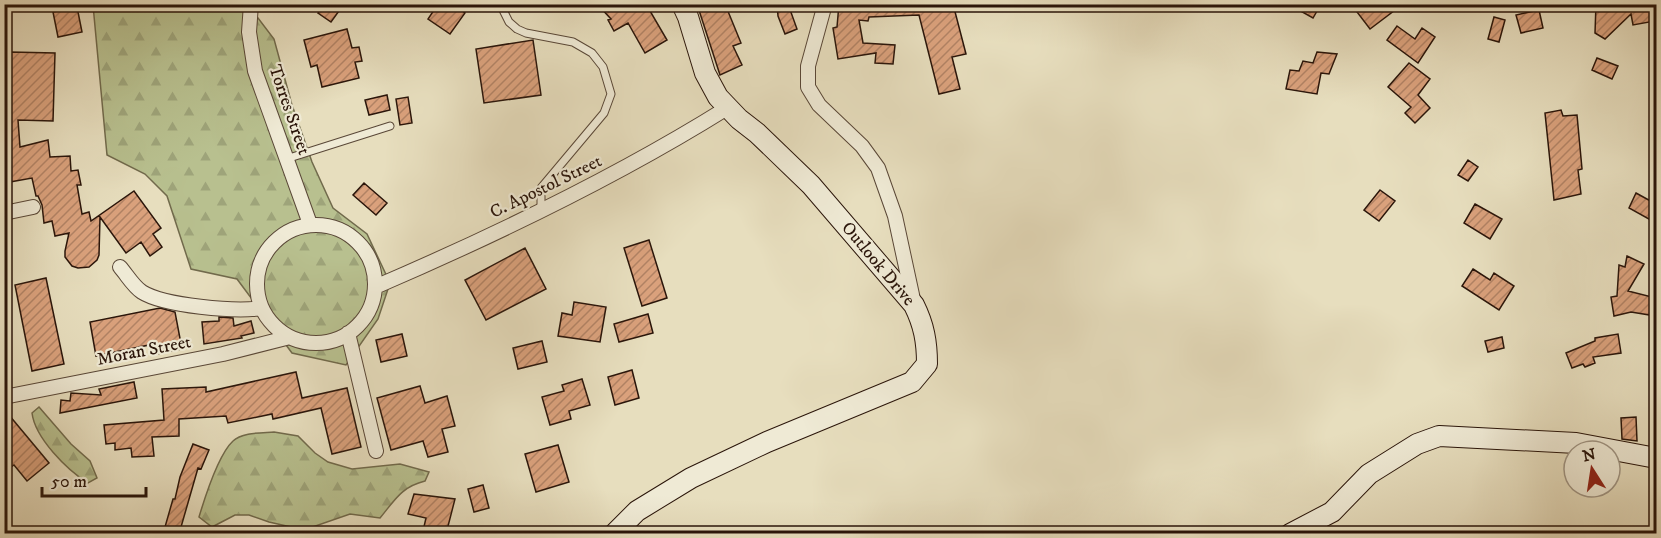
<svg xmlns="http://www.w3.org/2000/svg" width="1661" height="538" font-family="'IM FELL DW Pica',serif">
<defs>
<pattern id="forest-firs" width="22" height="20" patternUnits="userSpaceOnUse" patternTransform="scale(1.5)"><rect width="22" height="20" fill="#b8c08f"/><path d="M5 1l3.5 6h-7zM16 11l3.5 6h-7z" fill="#9ea47a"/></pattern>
<pattern id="building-hatch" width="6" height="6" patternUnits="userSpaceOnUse" patternTransform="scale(1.5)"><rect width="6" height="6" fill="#daa17c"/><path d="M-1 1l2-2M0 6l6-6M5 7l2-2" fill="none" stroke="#b18264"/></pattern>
</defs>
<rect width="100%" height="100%" fill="#e7debe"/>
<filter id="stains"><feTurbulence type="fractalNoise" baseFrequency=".00333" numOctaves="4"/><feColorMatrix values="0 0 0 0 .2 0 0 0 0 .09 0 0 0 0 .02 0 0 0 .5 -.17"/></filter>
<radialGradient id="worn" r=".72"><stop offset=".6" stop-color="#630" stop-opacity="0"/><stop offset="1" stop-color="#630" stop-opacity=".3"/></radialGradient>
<path fill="url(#forest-firs)" stroke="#716a4c" stroke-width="1.5" d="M 93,5 L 248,5 L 274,39 L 292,105 L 312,162 L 333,208 L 367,234 L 390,283 L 378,319 L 346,365 L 292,353 L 237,279 L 191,269 L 167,196 L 145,174 L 107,155 Z
M 39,407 L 71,444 L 90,461 L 97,478 L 88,483 C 67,470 35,438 32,413 Z
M 274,432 L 298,436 L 315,453 L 328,462 L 352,469 L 400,464 L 429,472 L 425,481 C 401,487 395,500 380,518 L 350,514 L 304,530 L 269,522 L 249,515 L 235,515 L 212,527 L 199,517 C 205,497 218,455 233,441 C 242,432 262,433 274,432 Z"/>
<path fill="url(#building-hatch)" stroke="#2a150a" stroke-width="1.5" d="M 324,4 L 344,4 L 331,22 L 318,13 Z
M 438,4 L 454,4 L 465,13 L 450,34 L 428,19 Z
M 597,4 L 646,4 L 667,40 L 645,53 L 628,23 L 614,31 L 608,20 L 611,19 Z
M 697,4 L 725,4 L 741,43 L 733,46 L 742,65 L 720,75 Z
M 777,4 L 788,4 L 797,29 L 785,34 L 778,16 Z
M 839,4 L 953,4 L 966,54 L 952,57 L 960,89 L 939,94 L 919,15 L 869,17 L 868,21 L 859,20 L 863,43 L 895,45 L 893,64 L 875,63 L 876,53 L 838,59 L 833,28 L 837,27 Z
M 1288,4 L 1321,4 L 1313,18 Z
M 1368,4 L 1403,4 L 1370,29 L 1357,12 Z
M 1596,4 L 1652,4 L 1655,21 L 1633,25 L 1631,14 L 1605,39 L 1595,33 Z
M 77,7 L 82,32 L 58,37 L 53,12 Z
M 1539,10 L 1543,28 L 1521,33 L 1516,15 Z
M 1494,17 L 1505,20 L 1499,42 L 1488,39 Z
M 1397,26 L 1415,39 L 1422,28 L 1435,37 L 1418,63 L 1387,40 Z
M 347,29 L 352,48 L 359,47 L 362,61 L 355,62 L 359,78 L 322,87 L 317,65 L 311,67 L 304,40 Z
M 533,40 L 541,95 L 484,103 L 476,49 Z
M 10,52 L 55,53 L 53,121 L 18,120 L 20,147 L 48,140 L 50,157 L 70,156 L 71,171 L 78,170 L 81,185 L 77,185 L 82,214 L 89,212 L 91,221 L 134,191 L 161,228 L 153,234 L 162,247 L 150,256 L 141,242 L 126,253 L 100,217 L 99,255 L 97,260 L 89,267 L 78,268 L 72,266 L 65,257 L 65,251 L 69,233 L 55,236 L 52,221 L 44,223 L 42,205 L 38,196 L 36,196 L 32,178 L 4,183 L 4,160 L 8,159 L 5,126 L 8,126 Z
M 1317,52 L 1337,54 L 1329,74 L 1321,73 L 1317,94 L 1286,89 L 1290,70 L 1299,71 L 1303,61 L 1313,63 Z
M 1597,58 L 1618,66 L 1612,79 L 1592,70 Z
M 1409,63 L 1430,79 L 1418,95 L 1430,108 L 1415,123 L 1405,113 L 1411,107 L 1388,87 Z
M 387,95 L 390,110 L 369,115 L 365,100 Z
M 408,97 L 412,123 L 400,125 L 396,99 Z
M 1561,110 L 1563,116 L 1577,115 L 1582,169 L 1578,170 L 1581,194 L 1554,200 L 1545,113 Z
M 1468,160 L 1478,167 L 1468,181 L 1458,175 Z
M 364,183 L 387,203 L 376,215 L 353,195 Z
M 1380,190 L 1395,201 L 1379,221 L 1364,210 Z
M 1636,193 L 1656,204 L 1656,223 L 1629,208 Z
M 1475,204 L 1502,219 L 1490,239 L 1464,223 Z
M 649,240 L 667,298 L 642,306 L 624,248 Z
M 525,248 L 546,289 L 486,320 L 465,280 Z
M 1627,256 L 1644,264 L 1628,291 L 1656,298 L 1656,316 L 1631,312 L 1614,316 L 1611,297 L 1617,296 L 1619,265 L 1625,267 Z
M 1473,269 L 1490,280 L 1494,273 L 1514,286 L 1499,310 L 1462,286 Z
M 46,278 L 64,364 L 32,371 L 15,285 Z
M 574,302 L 606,307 L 600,342 L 558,336 L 562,313 L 572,315 Z
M 160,308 L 175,312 L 182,349 L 156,354 L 154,344 L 96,356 L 90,322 Z
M 648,314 L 653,333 L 619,342 L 614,324 Z
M 219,317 L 233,318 L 234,326 L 251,321 L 254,333 L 241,336 L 242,338 L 204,344 L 202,322 L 219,321 Z
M 402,334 L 407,356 L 381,362 L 376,340 Z
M 1618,334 L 1621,353 L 1593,357 L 1595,363 L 1585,367 L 1583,364 L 1572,368 L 1566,353 L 1595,341 L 1595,338 Z
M 1502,337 L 1504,348 L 1488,352 L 1485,341 Z
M 542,341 L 547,362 L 518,369 L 513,348 Z
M 632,370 L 639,398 L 615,405 L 608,377 Z
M 296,372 L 302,398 L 347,388 L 361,447 L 332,454 L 321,408 L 273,419 L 272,414 L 228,423 L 226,416 L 179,419 L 179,436 L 152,437 L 154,456 L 132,457 L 131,448 L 115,450 L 115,443 L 106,444 L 104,425 L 164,420 L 162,389 L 206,387 L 206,392 Z
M 582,379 L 590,405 L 569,411 L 571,419 L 550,425 L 542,397 L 564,391 L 562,385 Z
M 134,382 L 137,398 L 60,413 L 61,400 L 70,401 L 71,393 L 101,395 L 99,389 Z
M 420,386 L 425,403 L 447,396 L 455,426 L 442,429 L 448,452 L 428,457 L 423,441 L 391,450 L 377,398 Z
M 4,409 L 49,463 L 27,481 L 14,465 L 4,472 Z
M 1636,417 L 1637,441 L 1622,439 L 1621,418 Z
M 193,444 L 209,450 L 201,469 L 198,468 L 179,534 L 163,534 L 173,499 L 175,499 L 180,477 Z
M 558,445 L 569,482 L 536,492 L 525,454 Z
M 483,485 L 489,508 L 474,512 L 468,489 Z
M 414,494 L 455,499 L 446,534 L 423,531 L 426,518 L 408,514 Z"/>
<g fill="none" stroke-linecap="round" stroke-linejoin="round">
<defs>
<path id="lane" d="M 500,4 L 509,22 L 517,29 L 526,33 L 573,42 L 592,53 L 603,67 L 611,94 L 604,113 L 541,188 L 541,210
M 286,159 L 390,126"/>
<path id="street" d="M 251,4 L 249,32 L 255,71 L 310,224
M 825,4 L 808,66 L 808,87 L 819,105 L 862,146 L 878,168 L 895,216 L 914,304
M 4,213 L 33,207
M257 284a59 59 0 1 1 118 0a59 59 0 1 1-118 0Z
M 120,267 C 127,275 133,286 142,292 C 164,306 236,312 262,308
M 375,287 C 496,235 615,178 727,108
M 348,333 L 376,451
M 4,397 L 223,354 L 290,337
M 4,531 L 7,534"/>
<path id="secondary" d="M 614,534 L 637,511 L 691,478 L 767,442 L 912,382 L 927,364 C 927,342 924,325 914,305 L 811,185 L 757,133 L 739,119 L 718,97 L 705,73 L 688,17 L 682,4
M 1290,534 L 1332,512 L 1369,474 L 1417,444 L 1439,436 L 1576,443 L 1656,458"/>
</defs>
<use href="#lane" stroke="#594737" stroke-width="9"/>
<use href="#street" stroke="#594737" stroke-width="16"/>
<use href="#secondary" stroke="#2a150a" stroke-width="22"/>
<use href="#lane" stroke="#efead5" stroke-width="7"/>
<use href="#street" stroke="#efead5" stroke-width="14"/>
<use href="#secondary" stroke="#efead5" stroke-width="20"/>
</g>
<g text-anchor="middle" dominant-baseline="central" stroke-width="4.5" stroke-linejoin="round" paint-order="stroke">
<g font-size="18" fill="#2a150a" stroke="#efead5">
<text transform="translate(289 110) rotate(71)">Torres Street</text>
<text transform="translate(546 187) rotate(-26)">C. Apostol Street</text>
<text transform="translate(878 264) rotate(50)">Outlook Drive</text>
<text transform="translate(144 351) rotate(-11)">Moran Street</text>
</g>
</g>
<rect width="1661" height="538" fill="none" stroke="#e7debe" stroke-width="24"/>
<rect x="6" y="6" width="1649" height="526" fill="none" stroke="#2a150a" stroke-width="3"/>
<rect x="12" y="12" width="1637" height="514" fill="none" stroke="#2a150a" stroke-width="1.5"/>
<g transform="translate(1592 469) rotate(348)"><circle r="28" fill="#efead5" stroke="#a09584" stroke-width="1.5"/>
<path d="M0-4.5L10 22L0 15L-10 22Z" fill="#8f2418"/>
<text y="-9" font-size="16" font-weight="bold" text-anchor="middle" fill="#2a150a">N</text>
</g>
<path d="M42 487v9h104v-9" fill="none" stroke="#2a150a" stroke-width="3"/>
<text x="51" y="487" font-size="18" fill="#2a150a" stroke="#efead5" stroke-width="4.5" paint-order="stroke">50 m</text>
<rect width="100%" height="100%" filter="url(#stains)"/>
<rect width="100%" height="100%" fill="url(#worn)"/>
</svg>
